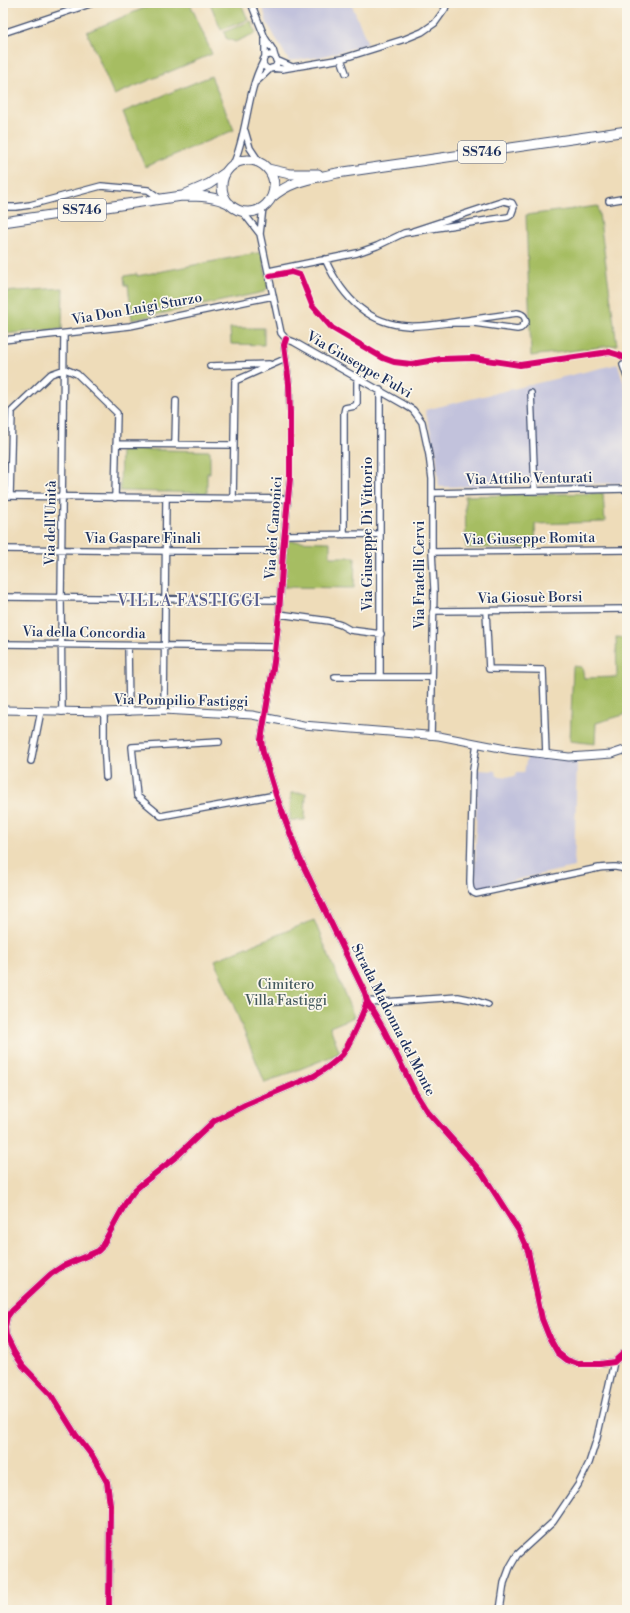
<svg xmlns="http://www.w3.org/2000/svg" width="630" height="1613" font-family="'Libre Bodoni',serif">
<rect width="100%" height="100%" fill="#fbf7ec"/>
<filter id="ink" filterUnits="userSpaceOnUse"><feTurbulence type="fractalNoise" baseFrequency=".025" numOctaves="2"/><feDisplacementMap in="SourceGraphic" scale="8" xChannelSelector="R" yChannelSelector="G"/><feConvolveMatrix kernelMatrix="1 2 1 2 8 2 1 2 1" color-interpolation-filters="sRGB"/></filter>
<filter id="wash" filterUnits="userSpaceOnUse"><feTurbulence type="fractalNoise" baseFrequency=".012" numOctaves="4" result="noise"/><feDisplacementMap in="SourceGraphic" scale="16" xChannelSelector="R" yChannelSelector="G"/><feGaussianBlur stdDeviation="0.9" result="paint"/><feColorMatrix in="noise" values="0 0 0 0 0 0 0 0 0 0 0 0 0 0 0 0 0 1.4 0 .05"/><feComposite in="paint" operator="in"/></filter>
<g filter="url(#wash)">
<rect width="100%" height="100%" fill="#eedcb9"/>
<path fill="#c2c2dc" d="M 262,3 L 351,3 L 368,44 L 320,57 L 289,61 L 267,23 Z
M 618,364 L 627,395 L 627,483 L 439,487 L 436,452 L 425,410 Z
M 527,756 L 577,761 L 574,867 L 475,889 L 477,770 L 496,771 L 497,776 L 515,777 L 516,773 L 524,773 Z"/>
<path fill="#a6bd62" stroke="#607660" d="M 156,3 L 190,3 L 212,54 L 114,95 L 87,32 Z
M 210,3 L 241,3 L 248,20 L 221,30 Z
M 251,21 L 256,33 L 235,42 L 226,38 L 224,32 Z
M 211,76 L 234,130 L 145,167 L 123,112 Z
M 598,206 L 617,345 L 531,356 L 526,215 Z
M 262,252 L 268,287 L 264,292 L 132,320 L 128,285 L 125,285 L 124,276 L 137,274 L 137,276 Z
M 63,288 L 62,329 L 3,334 L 3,292 Z
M 230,328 L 264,328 L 264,345 L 231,344 Z
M 121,449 L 210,451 L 210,473 L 207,473 L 207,493 L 120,491 Z
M 603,493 L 605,522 L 535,524 L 536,548 L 466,548 L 465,496 Z
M 286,541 L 330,542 L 330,557 L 355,557 L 354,588 L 284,587 L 284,555 L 287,552 L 285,548 Z
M 616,637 L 627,638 L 627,714 L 596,723 L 595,744 L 570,741 L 573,666 L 582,667 L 584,678 L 617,677 Z
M 291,793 L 306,793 L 305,820 L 290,820 Z
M 314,920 L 354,1017 L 330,1027 L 340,1053 L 265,1083 L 215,960 Z"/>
</g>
<g filter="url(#ink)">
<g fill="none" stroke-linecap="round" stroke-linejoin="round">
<defs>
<path id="minor" d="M 251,3 L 265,38 L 273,50 L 275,57
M 3,33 L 93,3
M263 62a7 7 0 1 1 14 0a7 7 0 1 1-14 0Z
M 265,57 L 265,39
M 341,59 L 346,73
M 276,60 L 292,67
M 272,68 L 282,69 L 341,59 L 405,39 L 422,32 L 435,23 L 445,9 L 447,3
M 256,82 L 270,69
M 245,131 L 250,148 L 260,163
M 233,165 C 248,132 246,94 263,62
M 609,201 L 627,198
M 3,207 L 16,207 L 30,205 L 101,186 L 148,190 L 161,199
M 263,207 L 260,234 L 281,333 L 286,339
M 242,211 L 260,234
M 325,259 C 341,295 366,324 408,326 C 423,327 439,324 454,322 C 475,319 496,316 517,313 C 523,314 525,316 526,322 L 521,328 L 517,329 L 474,323 L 447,323
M 269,271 L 357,253 L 377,246 L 404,233 L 508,217 L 511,215 L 514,207 L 512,203 L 504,201 L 413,231
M 286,339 L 284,345 L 289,384 L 290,413 L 290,478 L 283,551 L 279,614 L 274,662 L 261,740 L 263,752 L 276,795 L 299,857 L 365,993 L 367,1001 L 384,1030 L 416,1094 L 426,1110 L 482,1173 L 519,1231 L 528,1251 L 542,1319 L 550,1339 L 558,1353 L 567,1360 L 578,1364 L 600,1364 L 614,1362 L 627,1350
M 286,339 L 294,342 L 405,405 L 413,410 L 422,422 L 429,455 L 432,479 L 432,552 L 434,589 L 431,736
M 3,340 L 130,326 L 273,296
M 623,365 L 627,377
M 210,366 L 269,364
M 380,390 L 380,677
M 531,393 L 535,491
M 116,444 L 234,445
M 175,444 L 176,401
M 432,493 L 627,489
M 3,496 L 288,499
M 10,496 L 12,411 L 51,374 L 65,369 L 77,374 L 117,413 L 115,498
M 233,499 L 235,381 L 285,359
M 285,535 L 380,534
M 344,535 L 344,413 L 345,408 L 355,406 L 357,403 L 357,377
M 3,549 L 166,551 L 283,551
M 432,552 L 627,550
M 3,597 L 280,600
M 433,611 L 627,609
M 486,611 L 489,669 L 543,670 L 546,755
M 279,614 L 329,621 L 341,625 L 350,630 L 381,634
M 3,644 L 275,647
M 128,646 L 129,712
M 335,677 L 432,677
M 164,710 L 166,498
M 62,712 L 61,598 L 64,334
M 104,712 L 104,742 L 106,777
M 219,742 L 132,747 L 137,796 L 161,816 L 276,795
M 477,743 L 473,770 L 470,881 C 470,886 470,892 476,894 L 599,868 C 609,867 619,865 627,871
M 31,761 L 41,711
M 367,1001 L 384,1002 L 458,997 L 473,1000 L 488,1005
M 109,1610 L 110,1505 L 107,1482 L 93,1457 L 76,1435 L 51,1395 L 23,1366 L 14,1352 L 6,1336 L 5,1327 L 7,1317 L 12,1310 L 51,1274 L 63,1266 L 98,1251 L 101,1248 L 128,1199 L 135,1190 L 143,1183 L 177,1156 L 214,1121 L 245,1105 L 314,1076 C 324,1070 334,1063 342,1055 C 348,1047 364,1012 367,1001
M 500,1610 L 504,1583 L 510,1567 L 517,1555 L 553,1522 L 578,1485 L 589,1463 L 597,1438 L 614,1362"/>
<path id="tertiary" d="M 3,710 L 104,712 L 164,710 L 252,715 L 303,725 L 439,736 L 511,750 L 569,757 L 612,754 L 627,749"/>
<path id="primary" d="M222 186a26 26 0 1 1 52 0a26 26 0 1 1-52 0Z
M 268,169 L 290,174 L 318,174
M 186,194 L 209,184 L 225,173
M 271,198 C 291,180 312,179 337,173 L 627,131
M 3,222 L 182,196 C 199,196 215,196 230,204"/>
</defs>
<use href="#minor" stroke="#3b496c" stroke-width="8"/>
<use href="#tertiary" stroke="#3b496c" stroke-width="9"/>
<use href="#primary" stroke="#3b496c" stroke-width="11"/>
<use href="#minor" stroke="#fff" stroke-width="5.5"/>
<use href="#tertiary" stroke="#fff" stroke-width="7"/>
<use href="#primary" stroke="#fff" stroke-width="9"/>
<defs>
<path id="cycleway" d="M 270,276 L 291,272 L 300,275 L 312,305 L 332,328 L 383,358 L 394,362 L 411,364 L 441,359 L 473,358 L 520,365 L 609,352 L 619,355 L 627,359
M 286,339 L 284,345 L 289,384 L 290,413 L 290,478 L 283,551 L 279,614 L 274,662 L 261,740 L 263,752 L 276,795 L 299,857 L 365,993 L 367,1001 L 384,1030 L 416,1094 L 426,1110 L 482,1173 L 519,1231 L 528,1251 L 542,1319 L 550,1339 L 558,1353 L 567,1360 L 578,1364 L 600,1364 L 614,1362 L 627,1350
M 109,1610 L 110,1505 L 107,1482 L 93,1457 L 76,1435 L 51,1395 L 23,1366 L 14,1352 L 6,1336 L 5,1327 L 7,1317 L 12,1310 L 51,1274 L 63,1266 L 98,1251 L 101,1248 L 128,1199 L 135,1190 L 143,1183 L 177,1156 L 214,1121 L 245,1105 L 314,1076 C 324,1070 334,1063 342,1055 C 348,1047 364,1012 367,1001"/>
</defs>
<use href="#cycleway" stroke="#fbf7ec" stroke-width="8"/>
<use href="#cycleway" stroke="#d6006c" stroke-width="6"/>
</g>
</g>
<g text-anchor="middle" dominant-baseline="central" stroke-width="3.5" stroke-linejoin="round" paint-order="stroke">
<g fill="#fbf7ec" stroke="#5e6b89" stroke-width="1">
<rect x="458" y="141" width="48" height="22" rx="3"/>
<rect x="58" y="199" width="48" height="22" rx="3"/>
</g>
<g font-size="13" font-weight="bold" fill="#1b2f5e">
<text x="482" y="152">SS746</text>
<text x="82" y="210">SS746</text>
</g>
<g font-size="14" fill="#1b2f5e" stroke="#fbf7ec">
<text transform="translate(137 309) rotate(-10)">Via Don Luigi Sturzo</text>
<text transform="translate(359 365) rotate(30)">Via Giuseppe Fulvi</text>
<text transform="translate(529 479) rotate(-1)">Via Attilio Venturati</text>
<text transform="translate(51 523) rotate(-89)">Via dell'Unità</text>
<text transform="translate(274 528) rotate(-86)">Via dei Canonici</text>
<text transform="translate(368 534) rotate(-90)">Via Giuseppe Di Vittorio</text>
<text x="143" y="539">Via Gaspare Finali</text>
<text transform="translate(529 539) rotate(-1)">Via Giuseppe Romita</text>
<text transform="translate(420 575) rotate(-90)">Via Fratelli Cervi</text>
<text transform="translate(530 598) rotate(-1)">Via Giosuè Borsi</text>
<text transform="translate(84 633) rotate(1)">Via della Concordia</text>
<text transform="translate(181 701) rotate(1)">Via Pompilio Fastiggi</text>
<text transform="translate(393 1020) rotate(63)">Strada Madonna del Monte</text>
</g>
<g font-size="14" fill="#455a5f" stroke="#fbf7ec">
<text x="286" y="985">Cimitero<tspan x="286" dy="16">Villa Fastiggi</tspan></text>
</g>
<g font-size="16" letter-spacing="1" fill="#555c8f" stroke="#fbf7ec">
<text x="189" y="601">VILLA FASTIGGI</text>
</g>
</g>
<rect width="630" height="1613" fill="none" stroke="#fbf7ec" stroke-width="16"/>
</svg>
